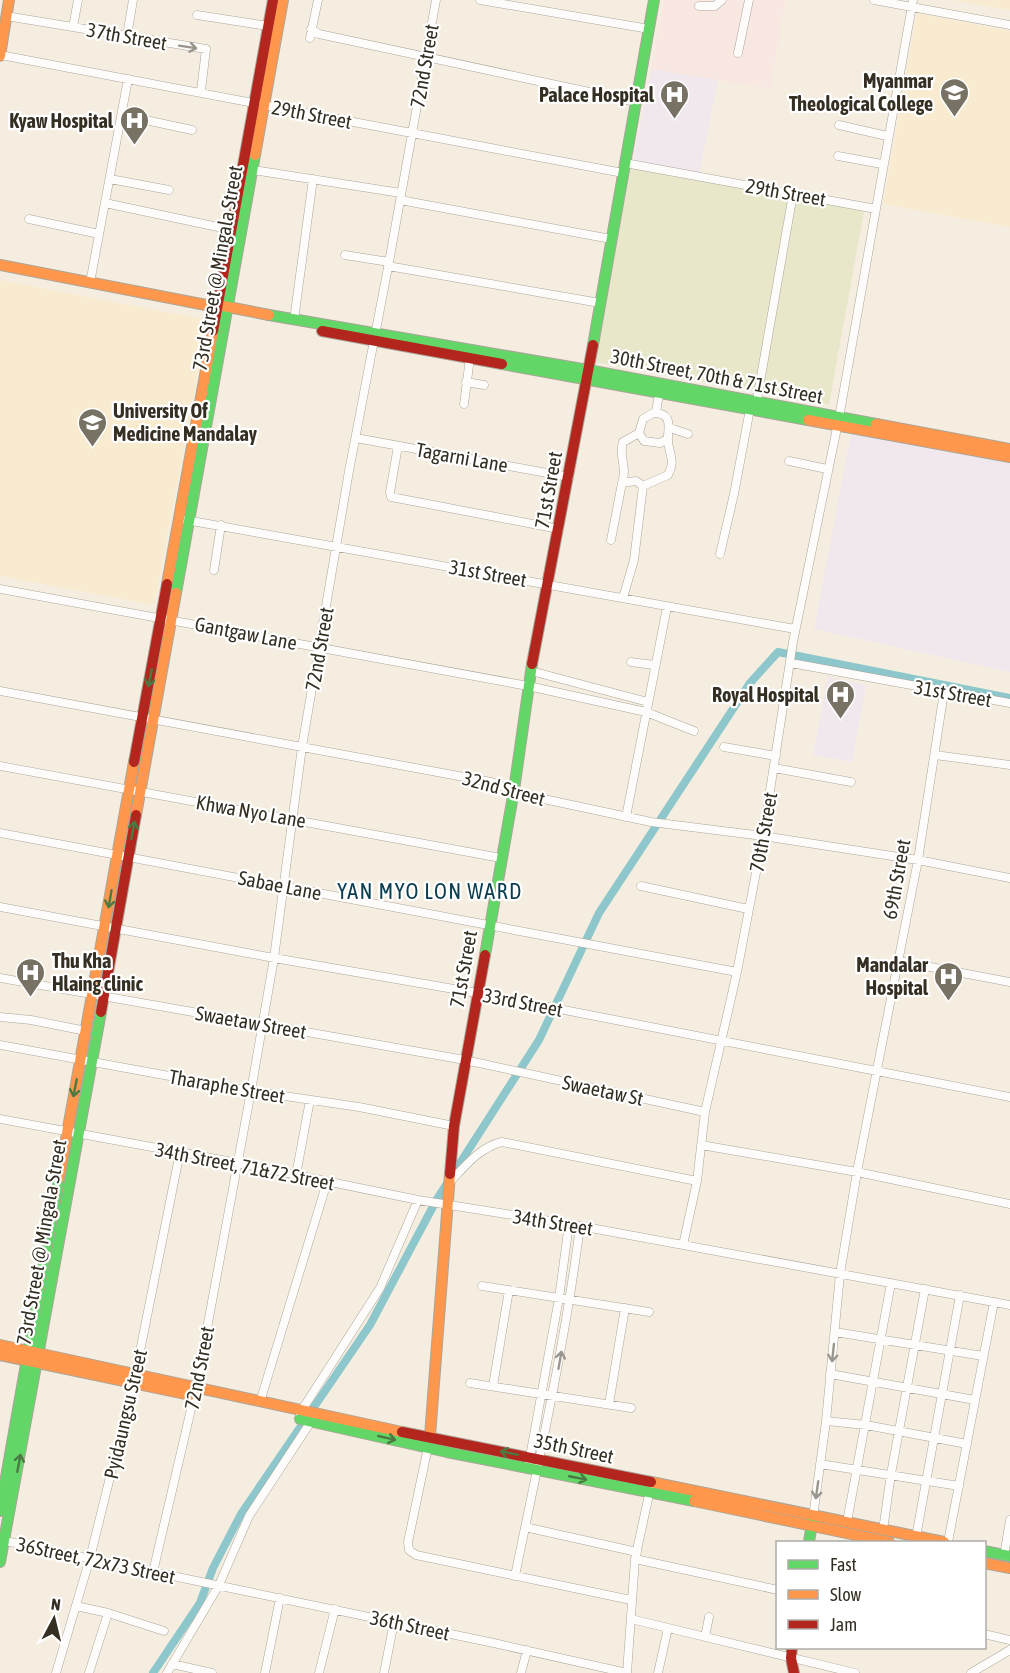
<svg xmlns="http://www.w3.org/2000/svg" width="1010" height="1673" font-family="'Asap Condensed',sans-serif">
<rect width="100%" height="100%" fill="#f5eee0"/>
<path fill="#f8ebcf" d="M 952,0 L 1010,0 L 1010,10 Z
M 917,13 L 1010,31 L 1010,227 L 883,204 Z
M 0,280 L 208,320 L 154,605 L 0,576 Z"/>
<path fill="#f9e7e2" d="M 664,0 L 786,0 L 770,89 L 651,69 Z"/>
<path fill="#f1e8ee" d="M 651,69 L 718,80 L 699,175 L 633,161 Z
M 853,422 L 1010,449 L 1010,672 L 814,629 Z
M 828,677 L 866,685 L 852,762 L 813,755 Z"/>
<path fill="#e8e7c9" d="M 631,166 L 864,211 L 829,405 L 596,362 Z"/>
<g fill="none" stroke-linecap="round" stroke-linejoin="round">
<path stroke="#8dc7cc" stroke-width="8" d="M 153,1673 L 200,1603 L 213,1568 L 241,1514 L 370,1325 L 437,1199 L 539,1040 L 599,913 L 750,683 L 778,652 L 1010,698"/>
<defs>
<path id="street" d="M 480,0 L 649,29
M 874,0 L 1010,25
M 699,6 L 715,6 L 722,0
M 197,15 L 268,26
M 6,16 L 206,49 L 201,91
M 73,27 L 78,0
M 311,29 L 319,34 L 636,102
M 127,36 L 133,0
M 310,38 L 318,0
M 738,53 L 749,0
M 0,55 L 623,173
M 122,115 L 192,130
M 839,125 L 887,136
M 838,156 L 882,164
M 625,163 L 876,209
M 253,170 L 401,193
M 110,179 L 169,190
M 400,200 L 611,239
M 105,203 L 232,230
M 29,219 L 99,234
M 345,255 L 389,262
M 388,266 L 600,303
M 90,283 L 128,79
M 294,320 L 313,179
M 466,382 L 484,385
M 464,404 L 470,358
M 756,405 L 793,194
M 656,412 L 660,388
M 670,428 L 688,434
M 356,438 L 569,477
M 398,446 L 390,492 L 391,497 L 559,529
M 789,461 L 827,469
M 643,486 L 668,475 C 676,459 669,456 668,441 C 667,429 675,413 653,413 L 643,419 L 639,433 L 644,441 L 660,443 L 667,439
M 186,520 L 795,629
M 611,540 L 622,483
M 720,554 L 734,494 L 750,409
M 214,570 L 221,525
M 0,589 L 528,686 L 646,712 L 694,731
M 623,598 L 634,560 L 643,486 L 636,481 L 622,483 C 628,467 618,457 623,442 L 639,433
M 631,662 L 654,665
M 791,663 L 1010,703
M 531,671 L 648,702
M 0,691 L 491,782 L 525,795 L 651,822 L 763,836 L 918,860 L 1010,878
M 724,747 L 776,756
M 935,755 L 1010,765
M 0,766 L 501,858
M 774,768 L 851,782
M 626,817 L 667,607
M 0,833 L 737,972
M 641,886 L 748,909
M 0,907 L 274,958 L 477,993 L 1010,1097
M 899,961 L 1010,982
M 0,978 L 465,1060 L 705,1112
M 0,1017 L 31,1020 L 86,1031
M 0,1045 L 251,1091 L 359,1107 L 454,1126
M 0,1119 L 238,1163 L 418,1200 L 569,1224 L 1010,1305
M 701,1145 L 857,1172 L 1010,1204
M 296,1175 L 310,1100
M 450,1182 C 465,1166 480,1147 502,1142 L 697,1181
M 683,1245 L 697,1181 L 705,1112 L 737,972 L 763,836 L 793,642 L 839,418 L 913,0
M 482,1286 L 649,1312
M 835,1332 L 983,1356
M 830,1374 L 975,1400
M 470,1383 L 631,1408
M 493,1386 L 509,1290
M 260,1402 L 327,1182
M 609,1404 L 625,1308
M 300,1413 L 380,1288 L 418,1200
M 826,1421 L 866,1425 L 967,1444
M 428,1447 L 408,1542 L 409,1550 L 416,1555 L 631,1600
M 529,1462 L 559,1298 L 569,1224
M 820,1464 L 959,1486
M 813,1517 L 826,1421 L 840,1274 L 857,1172 L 918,860 L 944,692
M 847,1522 L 891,1283
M 525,1527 L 637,1552
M 883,1530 L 891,1474 L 925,1289
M 916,1537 L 960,1295
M 0,1540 L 489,1642 L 627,1673
M 948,1542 L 994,1302
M 1004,1556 L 1010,1520
M 635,1559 L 778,1590
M 153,1572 L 196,1388 L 251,1091 L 274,958 L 302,747 L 349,471 L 389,262 L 436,0
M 515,1576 C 539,1459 565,1344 580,1226
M 76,1606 L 108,1613 L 89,1673
M 108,1613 L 164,1631
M 631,1619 L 855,1673
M 984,1634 L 1010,1640
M 705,1637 L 709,1617
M 172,1664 L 212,1673
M 56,1673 L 90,1558 L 135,1376 L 180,1152
M 167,1673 L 219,1585 L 249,1516 L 312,1420
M 265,1673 L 280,1598
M 319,1673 L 335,1609
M 384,1673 L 394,1622
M 521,1673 L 527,1650
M 627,1673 L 635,1559 L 650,1490
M 658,1673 L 668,1628
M 971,1673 L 1010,1650"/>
<path id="fast" d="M 269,315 L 588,370 L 876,424
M 593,345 L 654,0
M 502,364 L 808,420
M 176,593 L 255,155
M 485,955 L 514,790 L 532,664
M 300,1419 L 447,1452 L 694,1501
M 0,1511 L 59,1178
M 809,1542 L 813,1517
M 984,1551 L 1010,1556
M 0,1562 L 101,1012"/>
<path id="slow" d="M 0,56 L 9,0
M 255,155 L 283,0
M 0,265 L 206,305 L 213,304 L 269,315
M 808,420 L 1010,457
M 876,424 L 1010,449
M 167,584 L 213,331
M 136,815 L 176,593
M 59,1178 L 134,762
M 0,1345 L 402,1432
M 0,1355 L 190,1395
M 430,1436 L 450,1174
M 651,1482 L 944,1542
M 694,1501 L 889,1542
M 984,1563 L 1010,1568"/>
<path id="jam" d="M 213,331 L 273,0
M 322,331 L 502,364
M 532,664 L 593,345
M 134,762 L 167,584
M 101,1012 L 136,815
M 450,1174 L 454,1126 L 485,955
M 402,1432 L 651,1482
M 792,1648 L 791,1658 L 794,1673"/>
</defs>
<use href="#street" stroke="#aba599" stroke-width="9"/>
<use href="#fast" stroke="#aba599" stroke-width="12"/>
<use href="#slow" stroke="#aba599" stroke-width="12"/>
<use href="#jam" stroke="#aba599" stroke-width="12"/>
<use href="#street" stroke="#fefcfa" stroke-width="8"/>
<use href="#fast" stroke="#63d668" stroke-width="10"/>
<use href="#slow" stroke="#ff974d" stroke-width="10"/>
<use href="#jam" stroke="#b3261e" stroke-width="10"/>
</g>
<defs><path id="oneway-shaft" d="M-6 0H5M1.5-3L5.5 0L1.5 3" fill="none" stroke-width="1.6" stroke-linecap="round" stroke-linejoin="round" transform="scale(1.5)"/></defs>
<g stroke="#9a968e">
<use href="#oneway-shaft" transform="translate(188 47) rotate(9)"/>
<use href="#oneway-shaft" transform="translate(833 1353) rotate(96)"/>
<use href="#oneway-shaft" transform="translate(560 1360) rotate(-80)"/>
<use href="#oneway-shaft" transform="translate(817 1490) rotate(98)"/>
</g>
<g stroke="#4a7a42">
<use href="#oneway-shaft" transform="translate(150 678) rotate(101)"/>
<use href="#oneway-shaft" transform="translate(133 830) rotate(-79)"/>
<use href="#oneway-shaft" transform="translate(110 899) rotate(100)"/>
<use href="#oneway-shaft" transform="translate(75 1088) rotate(101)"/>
<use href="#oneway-shaft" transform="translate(387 1438) rotate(13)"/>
<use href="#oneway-shaft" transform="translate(509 1453) rotate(-168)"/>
<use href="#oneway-shaft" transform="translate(19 1463) rotate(-79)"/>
<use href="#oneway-shaft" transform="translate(578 1478) rotate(11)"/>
</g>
<defs>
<symbol id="university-pin" viewBox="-11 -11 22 30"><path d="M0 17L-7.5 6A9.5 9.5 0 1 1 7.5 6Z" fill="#787265" stroke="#fff"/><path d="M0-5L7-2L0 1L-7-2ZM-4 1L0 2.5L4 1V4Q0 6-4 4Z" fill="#fff"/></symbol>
<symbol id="hospital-pin" viewBox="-11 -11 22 30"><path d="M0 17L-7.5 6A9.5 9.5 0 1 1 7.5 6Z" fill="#787265" stroke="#fff"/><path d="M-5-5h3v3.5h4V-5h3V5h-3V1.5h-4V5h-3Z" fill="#fff"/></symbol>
</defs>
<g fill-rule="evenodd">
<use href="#university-pin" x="938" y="76" width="33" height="45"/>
<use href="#hospital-pin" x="658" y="78" width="33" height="45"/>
<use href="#hospital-pin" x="118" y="104" width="33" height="45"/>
<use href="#university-pin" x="76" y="406" width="33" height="45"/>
<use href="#hospital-pin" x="824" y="678" width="33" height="45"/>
<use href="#hospital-pin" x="14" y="956" width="33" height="45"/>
<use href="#hospital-pin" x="932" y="960" width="33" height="45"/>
</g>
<g text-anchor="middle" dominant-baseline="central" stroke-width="4.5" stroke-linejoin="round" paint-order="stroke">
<g font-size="20" fill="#352f23" stroke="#fff">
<text transform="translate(127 36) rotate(10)">37th Street</text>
<text transform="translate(424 66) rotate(-80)">72nd Street</text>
<text transform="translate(312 114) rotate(11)">29th Street</text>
<text transform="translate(786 192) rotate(10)">29th Street</text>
<text transform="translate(217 268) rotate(-80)">73rd Street @ Mingala Street</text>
<text transform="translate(717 376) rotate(11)">30th Street, 70th &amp; 71st Street</text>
<text transform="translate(462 457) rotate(10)">Tagarni Lane</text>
<text transform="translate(548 490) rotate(-80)">71st Street</text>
<text transform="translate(488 573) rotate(10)">31st Street</text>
<text transform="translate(246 633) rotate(11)">Gantgaw Lane</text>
<text transform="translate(319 649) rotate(-80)">72nd Street</text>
<text transform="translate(953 693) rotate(10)">31st Street</text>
<text transform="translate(504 788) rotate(15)">32nd Street</text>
<text transform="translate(251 811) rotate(10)">Khwa Nyo Lane</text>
<text transform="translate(763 832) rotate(-80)">70th Street</text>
<text transform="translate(896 879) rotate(-80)">69th Street</text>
<text transform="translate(280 885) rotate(11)">Sabae Lane</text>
<text transform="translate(463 969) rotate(-80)">71st Street</text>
<text transform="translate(523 1002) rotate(11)">33rd Street</text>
<text transform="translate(251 1022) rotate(10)">Swaetaw Street</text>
<text transform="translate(227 1086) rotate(10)">Tharaphe Street</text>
<text transform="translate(603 1090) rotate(12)">Swaetaw St</text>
<text transform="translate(245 1166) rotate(11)">34th Street, 71&amp;72 Street</text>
<text transform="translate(553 1222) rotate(9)">34th Street</text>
<text transform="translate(41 1242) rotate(-80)">73rd Street @ Mingala Street</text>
<text transform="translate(199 1368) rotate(-79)">72nd Street</text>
<text transform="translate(125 1414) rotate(-77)">Pyidaungsu Street</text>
<text transform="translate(574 1448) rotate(12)">35th Street</text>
<text transform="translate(96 1560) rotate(12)">36Street, 72x73 Street</text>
<text transform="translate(410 1625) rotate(12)">36th Street</text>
</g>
<g font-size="20" font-weight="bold" fill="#352f23" stroke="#fff" text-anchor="end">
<text x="933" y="80">Myanmar<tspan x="933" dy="23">Theological College</tspan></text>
<text x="654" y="94">Palace Hospital</text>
<text x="113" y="120">Kyaw Hospital</text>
<text x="113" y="410" text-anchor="start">University Of<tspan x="113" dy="23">Medicine Mandalay</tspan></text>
<text x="819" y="694">Royal Hospital</text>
<text x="52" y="960" text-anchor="start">Thu Kha<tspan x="52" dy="23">Hlaing clinic</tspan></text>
<text x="928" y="964">Mandalar<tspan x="928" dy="23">Hospital</tspan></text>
</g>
<g font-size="22" letter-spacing="1.5" fill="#093d4f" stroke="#fff">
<text x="430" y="891">YAN MYO LON WARD</text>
</g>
</g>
<rect x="776" y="1541" width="210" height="108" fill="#ffffff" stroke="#aeaca7" stroke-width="1.5"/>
<rect x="788" y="1560" width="30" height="9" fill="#63d668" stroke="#aeaca7" stroke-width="1.5"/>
<text x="830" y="1571" font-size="18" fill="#352f23">Fast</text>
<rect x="788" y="1590" width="30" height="9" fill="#ff974d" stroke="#aeaca7" stroke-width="1.5"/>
<text x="830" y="1601" font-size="18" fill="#352f23">Slow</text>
<rect x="788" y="1620" width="30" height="9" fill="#b3261e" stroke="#aeaca7" stroke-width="1.5"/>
<text x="830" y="1631" font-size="18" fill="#352f23">Jam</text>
<g transform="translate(54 1619) rotate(7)" stroke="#ffffff" stroke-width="4.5" paint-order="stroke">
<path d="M0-4.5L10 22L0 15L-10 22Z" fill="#352f23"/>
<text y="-9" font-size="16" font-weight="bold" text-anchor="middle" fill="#352f23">N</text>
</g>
</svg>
